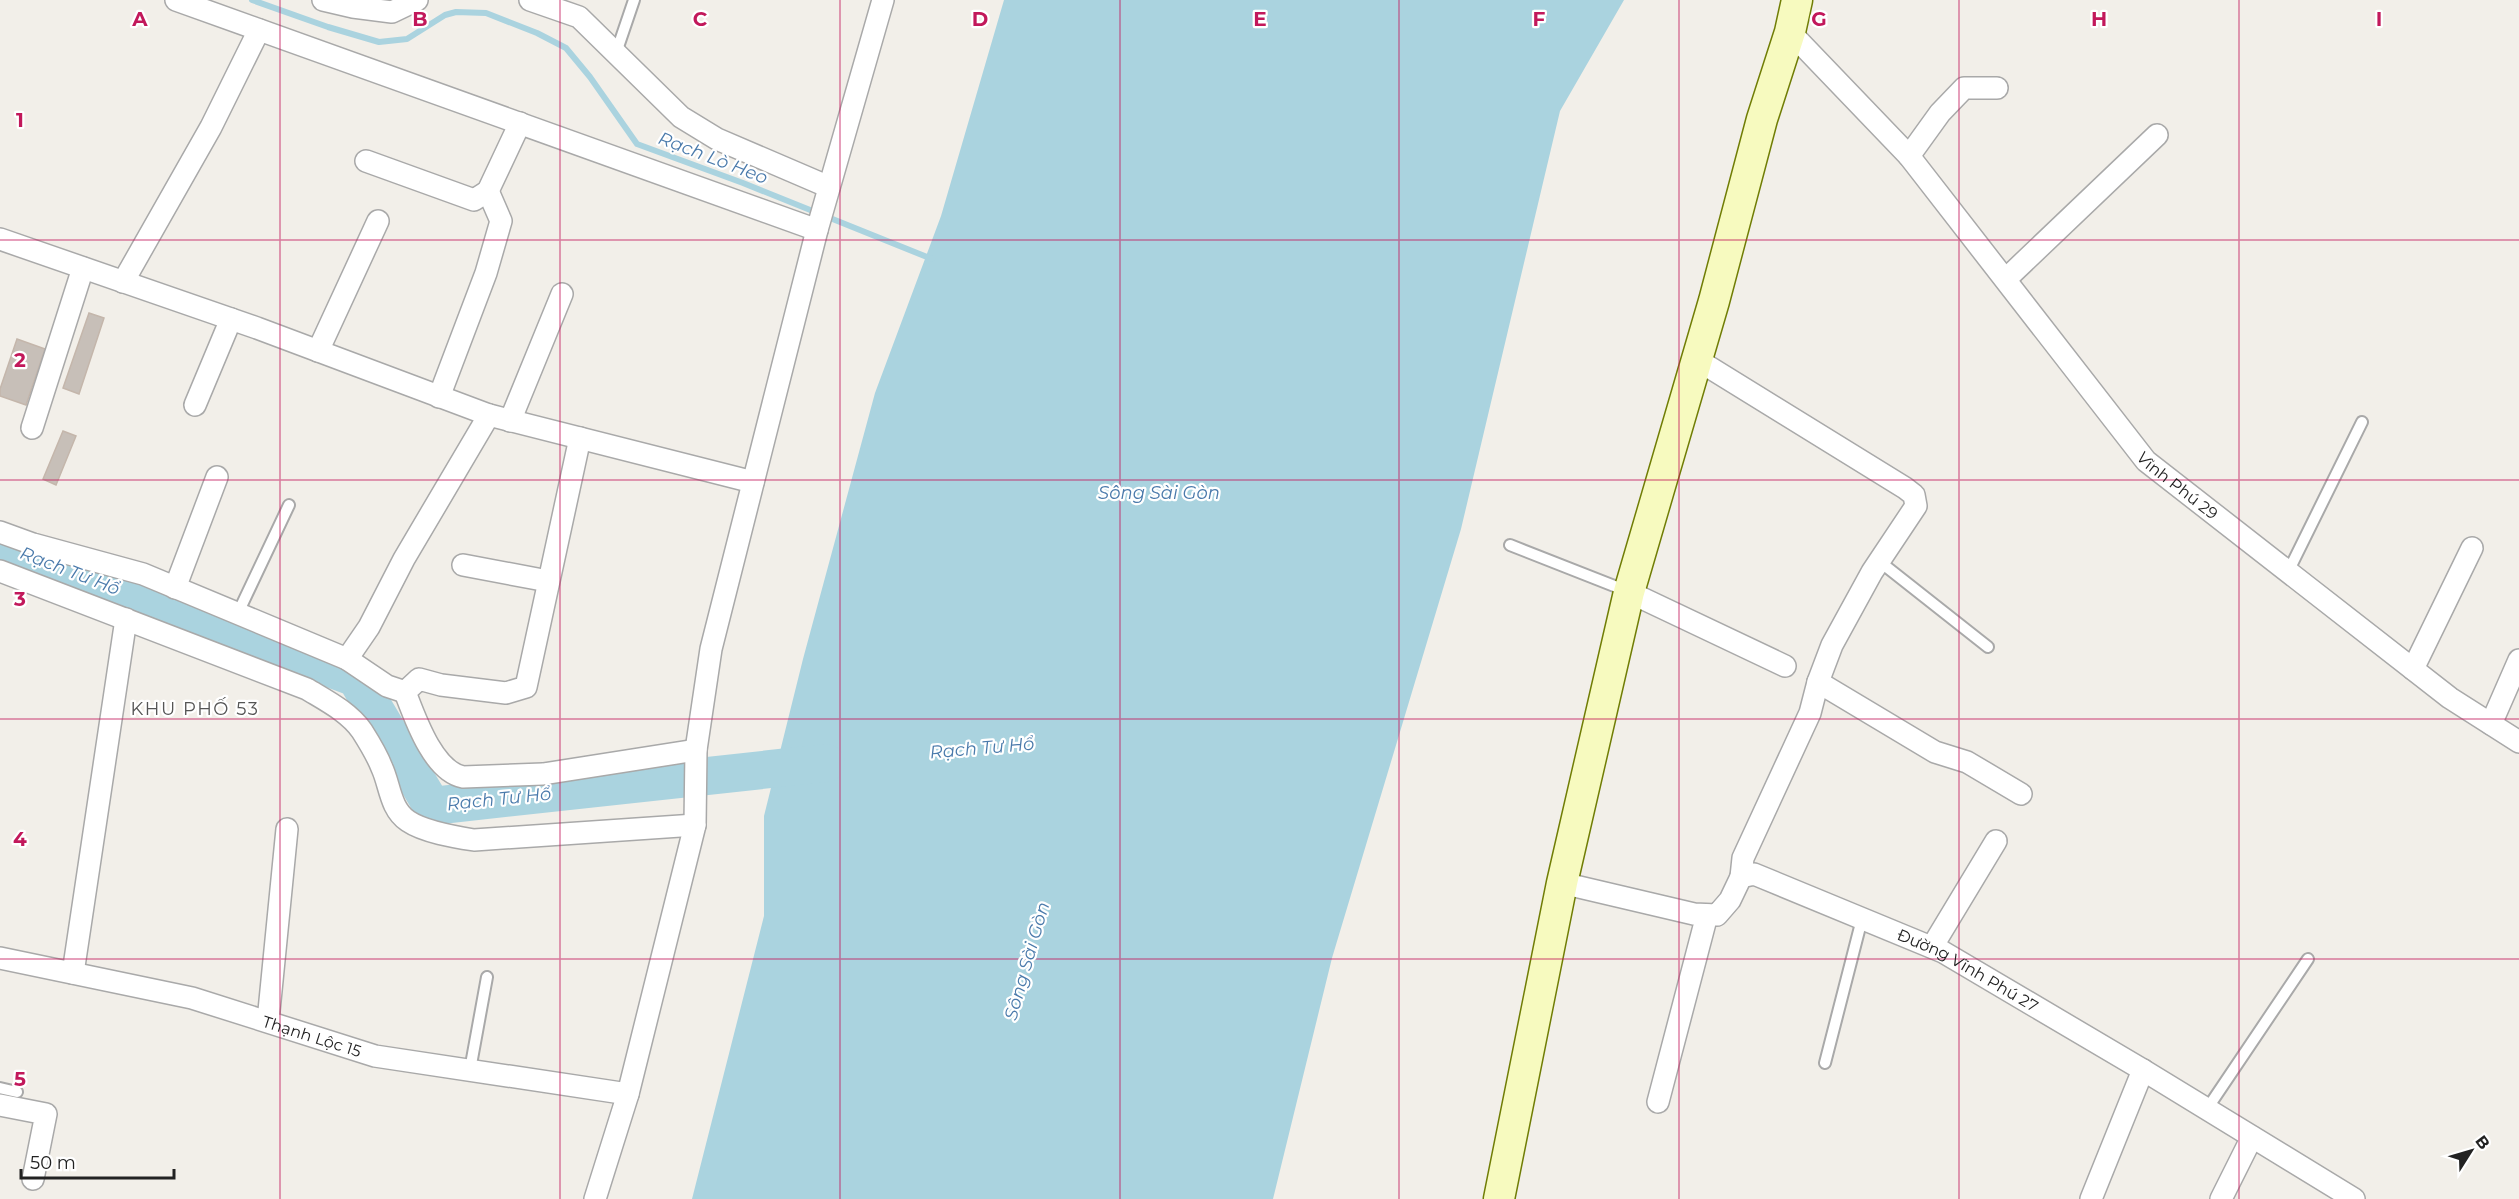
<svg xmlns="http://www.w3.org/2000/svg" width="2519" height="1199" font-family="Montserrat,sans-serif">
<rect width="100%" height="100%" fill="#f2efe9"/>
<path fill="#aad3df" d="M 1004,0 L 1624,0 L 1560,111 L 1461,529 L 1332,958 L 1273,1199 L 692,1199 L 764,916 L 764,816 L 803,659 L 875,393 L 941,216 Z"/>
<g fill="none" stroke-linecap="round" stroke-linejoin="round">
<path stroke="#aad3df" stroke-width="6" d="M 252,0 L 328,27 L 379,42 L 407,39 L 445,15 L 456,12 L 486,13 L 537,33 L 566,48 L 590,77 L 637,144 L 743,183 L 932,259"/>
<path stroke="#aad3df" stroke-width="38" d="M 0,544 L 356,678 L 432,806 L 826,763"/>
</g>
<path fill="#c7bfb8" stroke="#c4b6ab" stroke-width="1.5" d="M 89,313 L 104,318 L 79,394 L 63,388 Z
M 17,339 L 45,349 L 26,405 L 0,396 L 0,389 Z
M 63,431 L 76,436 L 56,485 L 43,479 Z"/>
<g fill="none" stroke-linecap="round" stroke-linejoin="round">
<defs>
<path id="lane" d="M 616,53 L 634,0
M 1510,545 L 1627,591
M 1879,561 L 1988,647
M 2288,572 L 2362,422
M 237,615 L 289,505
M 1825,1063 L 1862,919
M 470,1070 L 487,977
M 0,1088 L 17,1092
M 2207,1109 L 2308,959"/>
<g id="street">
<path d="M 176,0 L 817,230"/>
<path d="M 323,0 L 353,7 L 392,12 L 417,0"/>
<path d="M 530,0 L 579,17 L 681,117 L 717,139 L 829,187"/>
<path id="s1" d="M 1790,32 L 1909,156 L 2146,461 L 2450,698 L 2519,742"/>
<path d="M 1909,156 L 1940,113 L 1964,88 L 1997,88"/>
<path d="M 366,161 L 474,200 L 488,191 L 520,123"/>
<path d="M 0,239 L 257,328 L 489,415 L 753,482"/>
<path d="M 2006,279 L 2157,135"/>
<path d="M 123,282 L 211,127 L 259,30"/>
<path d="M 318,351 L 378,221"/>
<path d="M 1696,359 L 1905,488 L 1914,495 L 1916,506 L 1872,572 L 1832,645 L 1818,682 L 1810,713 L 1743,858 L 1741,877"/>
<path d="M 439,397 L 486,273 L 501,221 L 488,191"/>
<path d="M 195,405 L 231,319"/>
<path d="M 510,421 L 562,294"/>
<path d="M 32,428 L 83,268"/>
<path d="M 580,438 L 526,687 L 506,693 L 441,685 L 419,679 L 405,692 C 415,718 433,771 463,777 L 543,774 L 696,750"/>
<path d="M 0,532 L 33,544 L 143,574 L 347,659 L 387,686 L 405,692"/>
<path d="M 463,565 L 548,581"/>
<path d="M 0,571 L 307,689 C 325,700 349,712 362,731 C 369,742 377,755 382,768 C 390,785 390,809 408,821 C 424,832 455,837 474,840 L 695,825"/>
<path d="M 175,588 L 217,477"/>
<path d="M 1629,592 L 1785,666"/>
<path d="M 347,659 L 369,627 L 404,559 L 489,415"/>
<path d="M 2413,669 L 2472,548"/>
<path d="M 1818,682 L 1935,752 L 1967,762 L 2021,794"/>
<path d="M 2491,724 L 2519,660"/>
<path id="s2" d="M 1562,883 L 1694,914 L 1717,915 L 1730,900 L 1741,877 L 1754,874 L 1943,952 L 2143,1070 L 2354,1199"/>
<path d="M 1932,947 L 1996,841"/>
<path id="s3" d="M 0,958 L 192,998 L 375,1056 L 628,1094"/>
<path d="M 73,973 L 126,619"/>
<path d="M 268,1021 L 287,829"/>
<path d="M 1658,1102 L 1707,915"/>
<path d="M 0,1105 L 46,1114 L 33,1179"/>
<path d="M 595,1199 L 628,1094 L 695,825 L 696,750 L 711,649 L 817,230 L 883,0"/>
<path d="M 2091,1199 L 2143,1070"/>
<path d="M 2221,1199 L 2252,1137"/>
</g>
<path id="secondary" d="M 1499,1199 L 1562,883 L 1629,592 L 1714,301 L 1762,119 L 1790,32 L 1797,0"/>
</defs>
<use href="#lane" stroke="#a9a9a9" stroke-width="14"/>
<use href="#street" stroke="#a9a9a9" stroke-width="24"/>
<use href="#secondary" stroke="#707d05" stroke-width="33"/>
<use href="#lane" stroke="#fff" stroke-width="10"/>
<use href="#street" stroke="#fff" stroke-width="21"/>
<use href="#secondary" stroke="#f7fabf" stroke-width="30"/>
</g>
<path fill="none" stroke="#c2185b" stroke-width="1.5" stroke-opacity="0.55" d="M 280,0 L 280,1199M 560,0 L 560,1199M 840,0 L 840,1199M 1120,0 L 1120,1199M 1399,0 L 1399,1199M 1679,0 L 1679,1199M 1959,0 L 1959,1199M 2239,0 L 2239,1199M 0,240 L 2519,240M 0,480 L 2519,480M 0,719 L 2519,719M 0,959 L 2519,959"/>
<g text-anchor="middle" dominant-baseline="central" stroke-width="4.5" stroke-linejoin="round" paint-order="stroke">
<g font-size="16" fill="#222" stroke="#fff">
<text stroke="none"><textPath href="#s1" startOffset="598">Vĩnh Phú 29</textPath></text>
<text stroke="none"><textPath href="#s2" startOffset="452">Đường Vĩnh Phú 27</textPath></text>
<text stroke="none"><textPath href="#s3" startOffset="322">Thạnh Lộc 15</textPath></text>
</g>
<g font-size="18" font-style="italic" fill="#4a7aab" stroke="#fff">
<text transform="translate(713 158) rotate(21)">Rạch Lò Heo</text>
<text x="1159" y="493">Sông Sài Gòn</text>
<text transform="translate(70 571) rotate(21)">Rạch Tư Hổ</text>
<text transform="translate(982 748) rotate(-5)">Rạch Tư Hổ</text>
<text transform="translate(499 799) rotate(-6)">Rạch Tư Hổ</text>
<text transform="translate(1027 961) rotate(-74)">Sông Sài Gòn</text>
</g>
<g font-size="18" letter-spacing="1.5" fill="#555" stroke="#fff">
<text x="195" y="709">KHU PHỐ 53</text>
</g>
</g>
<g font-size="20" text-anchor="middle" font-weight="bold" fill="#c2185b" stroke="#fff" stroke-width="4.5" stroke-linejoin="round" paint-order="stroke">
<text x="140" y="26">A</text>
<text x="420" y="26">B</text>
<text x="700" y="26">C</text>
<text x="980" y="26">D</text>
<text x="1260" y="26">E</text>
<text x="1539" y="26">F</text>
<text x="1819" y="26">G</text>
<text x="2099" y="26">H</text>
<text x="2379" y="26">I</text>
<text x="20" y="127">1</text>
<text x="20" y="367">2</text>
<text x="20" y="606">3</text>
<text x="20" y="846">4</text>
<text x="20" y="1086">5</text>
</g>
<g transform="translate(2471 1151) rotate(53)" stroke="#ffffff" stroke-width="4.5" paint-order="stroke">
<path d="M0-4.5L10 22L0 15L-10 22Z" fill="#222222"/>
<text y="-9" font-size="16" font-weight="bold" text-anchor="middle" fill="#222222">B</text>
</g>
<path d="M21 1169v9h153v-9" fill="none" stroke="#222222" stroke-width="3"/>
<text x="30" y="1169" font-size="18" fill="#222222" stroke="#ffffff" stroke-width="4.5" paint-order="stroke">50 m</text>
</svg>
